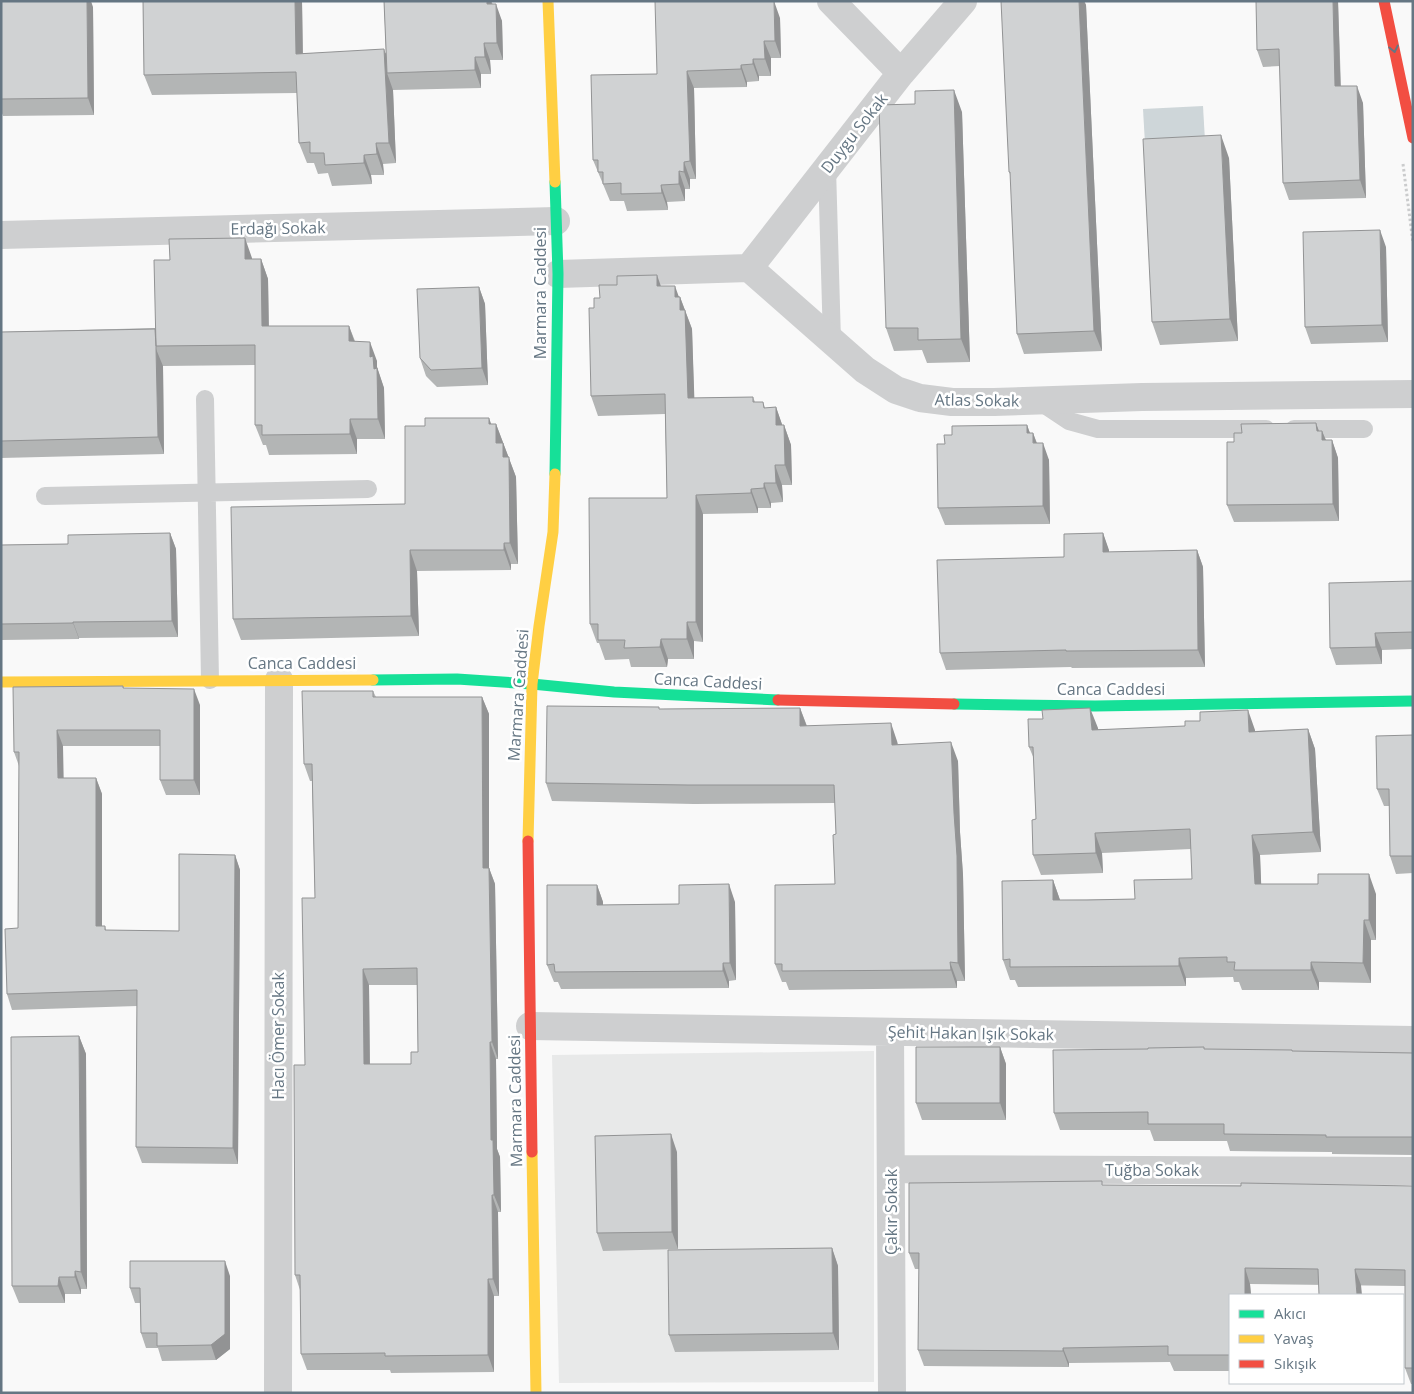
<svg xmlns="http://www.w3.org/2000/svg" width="1414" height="1394" font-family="'Open Sans',sans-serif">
<rect width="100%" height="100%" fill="#f9f9f9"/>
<path fill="#e8e9e9" d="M 874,1051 L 874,1382 L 559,1383 L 552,1055 Z"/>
<path fill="#ced6d9" d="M 1203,106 L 1205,141 L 1145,144 L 1143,109 Z"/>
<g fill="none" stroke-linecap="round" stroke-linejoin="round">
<path stroke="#cbcccd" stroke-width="3" stroke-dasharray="2.5 2.5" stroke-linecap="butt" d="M 1403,164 L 1413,243"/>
<path stroke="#cecfd0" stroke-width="18" d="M 827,168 L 832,341
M 205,399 L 210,680
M 1039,401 L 1069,421 L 1098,429 L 1266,429
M 1294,429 L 1364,429
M 45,496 L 368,489"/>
<path stroke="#cecfd0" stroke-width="28" d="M 831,1 L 901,73
M 1,235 L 556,221
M 749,268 L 901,73 L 963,1
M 558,274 L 749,268 L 865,370 L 896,390 L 920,398 L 952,402 L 994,402 L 1142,397 L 1413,394
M 530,1026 L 1413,1040
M 890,1032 L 892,1393
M 891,1169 L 1413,1171
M 278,1393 L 279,680"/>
<path stroke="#16e098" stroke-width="11" d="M 555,182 L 558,274 L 555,474
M 373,680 L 457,679 L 532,684 L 614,692 L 778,700
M 954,704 L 1095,706 L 1413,701"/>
<path stroke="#ffcf43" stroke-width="11" d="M 548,1 L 555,182
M 1,682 L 373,680
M 528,841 L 532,684 L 539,626 L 553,532 L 555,474
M 532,1152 L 536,1393"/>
<path stroke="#f24e42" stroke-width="11" d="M 1384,1 L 1413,138
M 778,700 L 954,704
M 528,841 L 532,1152"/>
</g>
<path fill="#b3b5b5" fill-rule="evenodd" d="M 1,1 L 93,7 L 94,115 L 3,116 L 1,111 Z
M 143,1 L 302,1 L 303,53 L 386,53 L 384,1 L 491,1 L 502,21 L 503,60 L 490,60 L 491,74 L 481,74 L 481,88 L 393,90 L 396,163 L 383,164 L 384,175 L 371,175 L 372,184 L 332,186 L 328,173 L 318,174 L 314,163 L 307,163 L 299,143 L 297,93 L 152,95 L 144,75 Z
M 1079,1 L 1084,1 L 1086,5 L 1102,351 L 1024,354 L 1017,334 L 1011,176 L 1009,172 Z
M 1338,1 L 1341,86 L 1363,103 L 1366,198 L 1289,200 L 1283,183 L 1280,66 L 1263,67 L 1257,50 Z
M 780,18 L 781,58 L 771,58 L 771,76 L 759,76 L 759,81 L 747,82 L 747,87 L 694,88 L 696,179 L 690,179 L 690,189 L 685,189 L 685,201 L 667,202 L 668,210 L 627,211 L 624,201 L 610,201 L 593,160 L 657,74 Z
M 915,104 L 962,112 L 970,362 L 927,363 L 922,350 L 894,351 L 886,328 Z
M 1229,158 L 1238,341 L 1160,345 L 1152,322 Z
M 1386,247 L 1388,342 L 1311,344 L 1305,327 Z
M 252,259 L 261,259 L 268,279 L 269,326 L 349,326 L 355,341 L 377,361 L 377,367 L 384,388 L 385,439 L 357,439 L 357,454 L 269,455 L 266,445 L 263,445 L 255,425 L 255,365 L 163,366 L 164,454 L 1,458 L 1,332 L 155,328 Z
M 661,286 L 680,297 L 692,329 L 694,398 L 753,397 L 755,402 L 763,402 L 765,408 L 776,407 L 782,425 L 784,425 L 791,445 L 792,485 L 782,485 L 783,502 L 771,503 L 771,508 L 758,508 L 758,513 L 703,514 L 703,642 L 694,641 L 694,659 L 668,659 L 667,667 L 631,667 L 629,659 L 605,660 L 599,643 L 597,643 L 590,624 L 667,498 L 665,414 L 598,416 L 591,396 L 594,308 L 600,298 Z
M 479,287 L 485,304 L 488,385 L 437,387 L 426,376 L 420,358 Z
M 1316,423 L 1319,431 L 1322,431 L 1326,440 L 1332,440 L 1338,458 L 1339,521 L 1234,522 L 1227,505 L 1234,442 L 1242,433 Z
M 496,424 L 516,477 L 518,564 L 511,564 L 511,570 L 417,571 L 419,636 L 241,640 L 233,619 L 405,504 L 425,426 Z
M 1027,425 L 1030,433 L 1033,433 L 1037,443 L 1049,460 L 1050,524 L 945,525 L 938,508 L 945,444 L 952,435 Z
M 170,533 L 176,549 L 178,637 L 79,638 L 79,639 L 1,640 L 1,545 L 68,544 Z
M 1103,533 L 1109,552 L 1197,550 L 1203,567 L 1205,667 L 1072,668 L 1071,667 L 946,670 L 940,653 L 1064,557 Z
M 1413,581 L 1413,649 L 1382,650 L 1382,664 L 1336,665 L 1330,648 Z
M 123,686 L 124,688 L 200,705 L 200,795 L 166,795 L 160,780 L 160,746 L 63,746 L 63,778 L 96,778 L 102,794 L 102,926 L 105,926 L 106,930 L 179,931 L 235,855 L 240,870 L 238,1164 L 142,1163 L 136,1147 L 137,1006 L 12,1010 L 7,994 L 18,928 L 19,766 L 14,752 Z
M 373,691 L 376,697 L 482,697 L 489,714 L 489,868 L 495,884 L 498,1059 L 496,1059 L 497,1149 L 500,1157 L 501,1212 L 498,1212 L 499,1296 L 494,1296 L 494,1372 L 391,1373 L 390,1370 L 307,1370 L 301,1354 L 300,1290 L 295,1275 L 305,1065 L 315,898 L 312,781 L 310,781 L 304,764 ZM 369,985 L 417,985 L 418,1052 L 411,1064 L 370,1064 Z
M 800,708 L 807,726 L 897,741 L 898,744 L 958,761 L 960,832 L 963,875 L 965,981 L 957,981 L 957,988 L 789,990 L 786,982 L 782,982 L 775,964 L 835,884 L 836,834 L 835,803 L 694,804 L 552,801 L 546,783 L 660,709 Z
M 1098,728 L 1098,729 L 1255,730 L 1255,731 L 1308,729 L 1315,749 L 1321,852 L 1260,855 L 1261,884 L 1376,894 L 1376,940 L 1371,940 L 1371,983 L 1319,982 L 1319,990 L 1242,990 L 1239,982 L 1234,982 L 1233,977 L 1186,978 L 1186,986 L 1018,987 L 1015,980 L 1010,980 L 1003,960 L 1053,880 L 1060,900 L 1135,899 L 1192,879 L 1191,849 L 1102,853 L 1103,873 L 1041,875 L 1033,855 L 1036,819 L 1034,759 L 1029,747 Z
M 1413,735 L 1413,873 L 1396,874 L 1390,856 L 1389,806 L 1384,806 L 1377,789 Z
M 597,885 L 603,902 L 603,905 L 679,904 L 735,902 L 736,980 L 729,981 L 729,988 L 561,989 L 558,982 L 554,982 L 547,965 Z
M 79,1036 L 86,1054 L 87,1289 L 81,1289 L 81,1294 L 65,1294 L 65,1303 L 19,1303 L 12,1286 Z
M 1000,1047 L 1006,1064 L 1006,1120 L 922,1120 L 916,1103 Z
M 1204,1049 L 1292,1051 L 1413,1053 L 1413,1155 L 1332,1154 L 1332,1152 L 1230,1151 L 1227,1141 L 1154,1141 L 1150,1130 L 1060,1130 L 1054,1113 Z
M 677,1152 L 678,1249 L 603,1251 L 597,1233 Z
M 1104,1185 L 1413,1186 L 1413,1384 L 1411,1384 L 1405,1368 L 1405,1286 L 1250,1284 L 1251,1295 L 1230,1295 L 1230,1371 L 1174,1371 L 1170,1362 L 1069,1363 L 1069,1367 L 924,1366 L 918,1350 L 919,1269 L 915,1269 L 909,1253 Z
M 832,1248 L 838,1266 L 839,1350 L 675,1352 L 669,1335 Z
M 230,1276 L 230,1349 L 216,1360 L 162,1361 L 158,1348 L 146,1348 L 141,1333 L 140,1303 L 135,1303 L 130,1288 Z"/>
<path fill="#929394" d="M 87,1 L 91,1 L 93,7 L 94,115 L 88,98 Z
M 295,1 L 302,1 L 303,74 L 296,54 Z
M 487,1 L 491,1 L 493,8 L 487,4 Z
M 774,1 L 780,18 L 781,58 L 775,41 Z
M 1079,1 L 1084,1 L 1086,5 L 1102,351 L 1094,331 Z
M 1333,1 L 1338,1 L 1341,104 L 1335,86 Z
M 496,4 L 502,21 L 503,60 L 497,43 Z
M 764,41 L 771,58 L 771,76 L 765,59 Z
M 484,43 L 490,60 L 491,74 L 485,57 Z
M 384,49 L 392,70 L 387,73 L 393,90 L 396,163 L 389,143 Z
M 475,57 L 481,74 L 481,88 L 475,70 Z
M 753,59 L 759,76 L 759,81 L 753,64 Z
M 741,65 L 747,82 L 747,87 L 741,69 Z
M 687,71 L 694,88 L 696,179 L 690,161 Z
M 1357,86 L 1363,103 L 1366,198 L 1360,180 Z
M 954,90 L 962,112 L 970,362 L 961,339 Z
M 1221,135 L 1229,158 L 1238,341 L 1230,319 Z
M 376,143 L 383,164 L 384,175 L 377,154 Z
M 364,155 L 371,175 L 372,184 L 364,163 Z
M 684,162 L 690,179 L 690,189 L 684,172 Z
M 679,171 L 685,189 L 685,201 L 679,184 Z
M 661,185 L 667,202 L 668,210 L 662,193 Z
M 1380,230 L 1386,247 L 1388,342 L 1382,325 Z
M 245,238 L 252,258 L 252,279 L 245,259 Z
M 261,259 L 268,279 L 269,346 L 262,326 Z
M 657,275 L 664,295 L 657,286 Z
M 675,286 L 680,300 L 680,297 L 692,329 L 695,417 L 688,398 L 675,297 Z
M 479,287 L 485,304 L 488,385 L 482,368 Z
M 349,326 L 356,346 L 349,341 Z
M 370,342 L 377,361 L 377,367 L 384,388 L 385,439 L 378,419 L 370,357 Z
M 156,349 L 163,366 L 164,454 L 158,437 Z
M 776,407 L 783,427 L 776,425 Z
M 489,418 L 496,437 L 496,424 L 516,477 L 518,564 L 510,543 L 489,424 Z
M 350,419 L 357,439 L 357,454 L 350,434 Z
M 1316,423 L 1322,440 L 1322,431 L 1329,448 L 1329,458 L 1317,431 Z
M 784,425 L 791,445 L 792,485 L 785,465 Z
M 1027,425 L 1033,442 L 1033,433 L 1039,450 L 1027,433 Z
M 1332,440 L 1338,458 L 1339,521 L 1333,504 Z
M 1043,443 L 1049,460 L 1050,524 L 1043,506 Z
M 775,465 L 782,485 L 783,502 L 776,483 Z
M 764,483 L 771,503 L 771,508 L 764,488 Z
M 751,489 L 758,508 L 758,513 L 751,493 Z
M 696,495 L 703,514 L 703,642 L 696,622 Z
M 170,533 L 176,549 L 178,637 L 172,621 Z
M 1103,533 L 1109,550 L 1109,569 L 1103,552 Z
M 504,543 L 511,564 L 511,570 L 504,550 Z
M 410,550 L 417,571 L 419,636 L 411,616 Z
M 1197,550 L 1203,567 L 1205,667 L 1198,650 Z
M 73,622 L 79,638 L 79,639 L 73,623 Z
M 687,622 L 694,641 L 694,659 L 687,639 Z
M 1375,633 L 1382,650 L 1382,664 L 1376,647 Z
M 661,639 L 668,659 L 667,667 L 660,647 Z
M 194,689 L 200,705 L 200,795 L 194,780 Z
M 482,697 L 489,714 L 489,884 L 483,868 Z
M 800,708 L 807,727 L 800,726 Z
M 1090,708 L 1098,728 L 1099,750 L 1092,730 Z
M 1248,710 L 1255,730 L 1256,752 L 1249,732 Z
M 891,723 L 897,741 L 899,763 L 892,745 Z
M 1308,729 L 1315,749 L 1321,852 L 1313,832 Z
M 57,730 L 63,746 L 64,794 L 58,778 Z
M 951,742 L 958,761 L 960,832 L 963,875 L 965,981 L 958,963 Z
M 96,778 L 102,794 L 102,942 L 96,926 Z
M 1095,833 L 1102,853 L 1103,873 L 1096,853 Z
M 1252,835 L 1260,855 L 1262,904 L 1255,884 Z
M 235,855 L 240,870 L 238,1164 L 233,1148 Z
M 489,868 L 495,884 L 498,1059 L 492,1042 Z
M 1369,874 L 1376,894 L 1376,940 L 1369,920 Z
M 1053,880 L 1060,900 L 1053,900 Z
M 729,884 L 735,902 L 736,980 L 730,963 Z
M 597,885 L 603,902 L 603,922 L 597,905 Z
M 1364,920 L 1371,940 L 1371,983 L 1363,963 Z
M 1179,958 L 1186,978 L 1186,986 L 1179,966 Z
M 950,962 L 957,981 L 957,988 L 951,970 Z
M 1311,962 L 1319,982 L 1319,990 L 1311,970 Z
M 723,963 L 729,981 L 729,988 L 723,971 Z
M 363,969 L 369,985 L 370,1081 L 364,1064 Z
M 79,1036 L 86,1054 L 87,1289 L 81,1272 Z
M 490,1042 L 496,1059 L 497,1149 L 500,1157 L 501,1212 L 494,1195 L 491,1140 Z
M 1000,1047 L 1006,1064 L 1006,1120 L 1000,1103 Z
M 671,1134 L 677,1152 L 678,1249 L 672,1232 Z
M 492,1195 L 498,1212 L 499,1296 L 493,1279 Z
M 832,1248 L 838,1266 L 839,1350 L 833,1333 Z
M 225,1261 L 230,1276 L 230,1349 L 216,1360 L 211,1345 Z
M 1245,1268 L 1250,1284 L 1251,1295 L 1245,1295 Z
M 1355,1269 L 1361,1285 L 1362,1295 L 1357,1295 Z
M 75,1271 L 81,1289 L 81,1294 L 75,1277 Z
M 59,1277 L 65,1294 L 65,1303 L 58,1286 Z
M 488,1279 L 494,1296 L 494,1372 L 488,1355 Z
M 1063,1348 L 1069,1363 L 1069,1367 L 1063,1351 Z"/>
<path fill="#d0d2d3" stroke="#929394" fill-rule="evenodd" d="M 1,1 L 87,1 L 88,98 L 1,99 Z
M 143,1 L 295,1 L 296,54 L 384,49 L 389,143 L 376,143 L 377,154 L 364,155 L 364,163 L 325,165 L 324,153 L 310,153 L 310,142 L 299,143 L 296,72 L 144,75 Z
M 384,1 L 487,1 L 487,4 L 496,4 L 497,43 L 484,43 L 485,57 L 475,57 L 475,70 L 387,73 Z
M 655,1 L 774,1 L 775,41 L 764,41 L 765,59 L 753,59 L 753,64 L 741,65 L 741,69 L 687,71 L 690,161 L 684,162 L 684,172 L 679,171 L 679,184 L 661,185 L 662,193 L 621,194 L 621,183 L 603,184 L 603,172 L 598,172 L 598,160 L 593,160 L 591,75 L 657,74 Z
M 1001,1 L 1079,1 L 1094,331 L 1017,334 L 1010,172 L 1009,172 Z
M 1256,1 L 1333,1 L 1335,86 L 1357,86 L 1360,180 L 1283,183 L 1279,49 L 1257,50 Z
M 954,90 L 961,339 L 918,340 L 918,328 L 886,328 L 879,105 L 915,104 L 915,91 Z
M 1221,135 L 1230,319 L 1152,322 L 1143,139 Z
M 1380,230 L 1382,325 L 1305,327 L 1303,232 Z
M 245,238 L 245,259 L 261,259 L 262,326 L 349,326 L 349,341 L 370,342 L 370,357 L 373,356 L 374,369 L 377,368 L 378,419 L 350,419 L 350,434 L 262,435 L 262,425 L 255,425 L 255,345 L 156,346 L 154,260 L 170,260 L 169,239 Z
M 657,275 L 657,286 L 675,286 L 675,297 L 680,297 L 680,310 L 685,310 L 688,398 L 753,397 L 753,402 L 763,402 L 764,408 L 776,407 L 776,425 L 784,425 L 785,465 L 775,465 L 776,483 L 764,483 L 764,488 L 751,489 L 751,493 L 696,495 L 696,622 L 687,622 L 687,639 L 661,639 L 660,647 L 624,648 L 625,640 L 598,640 L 598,624 L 590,624 L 589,498 L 667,498 L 665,394 L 591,396 L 589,308 L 594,308 L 594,298 L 600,298 L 599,285 L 617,285 L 617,276 Z
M 479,287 L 482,368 L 431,370 L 420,358 L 417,289 Z
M 155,329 L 156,346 L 156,349 L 158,437 L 1,441 L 1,332 Z
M 425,418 L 489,418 L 489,424 L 496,424 L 496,443 L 503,443 L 503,457 L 509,457 L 510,543 L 504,543 L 504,550 L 410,550 L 411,616 L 233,619 L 231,507 L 405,504 L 405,426 L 425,426 Z
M 1316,423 L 1317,431 L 1322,431 L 1322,440 L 1332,440 L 1333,504 L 1227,505 L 1227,442 L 1234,442 L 1234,433 L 1242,433 L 1241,424 Z
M 1027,425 L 1027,433 L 1033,433 L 1033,443 L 1043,443 L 1043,506 L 938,508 L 937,444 L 945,444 L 944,435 L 952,435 L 952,426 Z
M 170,533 L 172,621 L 73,622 L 73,623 L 1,624 L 1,545 L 68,544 L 68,535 Z
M 1103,533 L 1103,552 L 1197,550 L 1198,650 L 1066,651 L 1066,650 L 940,653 L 937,560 L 1064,557 L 1064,534 Z
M 1413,581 L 1413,632 L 1375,633 L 1376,647 L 1330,648 L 1329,583 Z
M 123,686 L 123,688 L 194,689 L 194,780 L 160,780 L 160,730 L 57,730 L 58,778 L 96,778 L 96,926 L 105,926 L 105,930 L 179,931 L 179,854 L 235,855 L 233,1148 L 136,1147 L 137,990 L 7,994 L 5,929 L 18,928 L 19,752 L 14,752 L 13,687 Z
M 302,691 L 373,691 L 373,697 L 482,697 L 483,868 L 489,868 L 492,1042 L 490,1042 L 491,1140 L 493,1140 L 494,1195 L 492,1195 L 493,1279 L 488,1279 L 488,1355 L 385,1356 L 385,1353 L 301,1354 L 300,1275 L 295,1275 L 294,1065 L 305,1065 L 302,898 L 315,898 L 312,764 L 304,764 ZM 417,968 L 418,1052 L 411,1052 L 411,1064 L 364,1064 L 363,969 Z
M 547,706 L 659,707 L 659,709 L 800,708 L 800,726 L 891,723 L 892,745 L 951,742 L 954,813 L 957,856 L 958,963 L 950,962 L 951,970 L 782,971 L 782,964 L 775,964 L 775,885 L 835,884 L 833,835 L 836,834 L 834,785 L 688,785 L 546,783 Z
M 1090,708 L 1092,730 L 1185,726 L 1185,721 L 1200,721 L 1200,712 L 1248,710 L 1249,732 L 1308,729 L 1313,832 L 1252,835 L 1255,884 L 1318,884 L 1318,874 L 1369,874 L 1369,920 L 1364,920 L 1363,963 L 1311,962 L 1311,970 L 1234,970 L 1235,962 L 1227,962 L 1227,957 L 1179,958 L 1179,966 L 1010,967 L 1010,959 L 1003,960 L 1002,881 L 1053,880 L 1053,900 L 1087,900 L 1135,899 L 1134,880 L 1192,879 L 1190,829 L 1095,833 L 1096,853 L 1033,855 L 1032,820 L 1036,819 L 1033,747 L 1029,747 L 1028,719 L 1043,719 L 1042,710 Z
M 1413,735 L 1413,856 L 1390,856 L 1389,789 L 1377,789 L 1376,736 Z
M 729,884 L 730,963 L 723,963 L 723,971 L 555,972 L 554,964 L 547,965 L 547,885 L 597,885 L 597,905 L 679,904 L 679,885 Z
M 79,1036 L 81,1272 L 75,1271 L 75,1277 L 59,1277 L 58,1286 L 12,1286 L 11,1037 Z
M 916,1047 L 1000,1047 L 1000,1103 L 916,1103 Z
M 1204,1047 L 1204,1049 L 1292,1050 L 1292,1051 L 1413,1053 L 1413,1137 L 1326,1137 L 1326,1135 L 1224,1134 L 1224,1124 L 1148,1124 L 1148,1112 L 1054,1113 L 1053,1050 L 1148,1049 L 1148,1048 Z
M 671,1134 L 672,1232 L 597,1233 L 595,1136 Z
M 1102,1181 L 1102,1185 L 1241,1186 L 1241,1183 L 1413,1186 L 1413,1368 L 1405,1368 L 1405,1270 L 1355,1269 L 1357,1295 L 1319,1295 L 1318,1269 L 1245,1268 L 1245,1295 L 1230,1295 L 1230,1355 L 1168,1355 L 1168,1346 L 1063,1348 L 1063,1351 L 918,1350 L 919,1253 L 909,1253 L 909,1183 Z
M 832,1248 L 833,1333 L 669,1335 L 668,1250 Z
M 130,1261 L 225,1261 L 225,1334 L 211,1345 L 157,1346 L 157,1333 L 141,1333 L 140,1288 L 130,1288 Z"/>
<defs><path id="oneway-chevron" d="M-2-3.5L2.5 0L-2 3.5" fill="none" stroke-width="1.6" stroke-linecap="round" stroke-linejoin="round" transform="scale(1.25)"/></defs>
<use stroke="#657683" href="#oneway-chevron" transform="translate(1394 49) rotate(78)"/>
<g text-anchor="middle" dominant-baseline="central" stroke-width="5" stroke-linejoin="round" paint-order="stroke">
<g font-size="16" fill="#657683" stroke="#fff">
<text transform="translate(854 133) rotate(-52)">Duygu Sokak</text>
<text transform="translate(278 228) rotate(-1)">Erdağı Sokak</text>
<text transform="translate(540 293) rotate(-90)">Marmara Caddesi</text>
<text transform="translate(977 400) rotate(1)">Atlas Sokak</text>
<text x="302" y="663">Canca Caddesi</text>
<text transform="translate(708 681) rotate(3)">Canca Caddesi</text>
<text x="1111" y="689">Canca Caddesi</text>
<text transform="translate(518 695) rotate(-86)">Marmara Caddesi</text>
<text transform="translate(971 1033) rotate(1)">Şehit Hakan Işık Sokak</text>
<text transform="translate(278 1036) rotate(-90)">Hacı Ömer Sokak</text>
<text transform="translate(515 1101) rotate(-91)">Marmara Caddesi</text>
<text x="1152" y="1170">Tuğba Sokak</text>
<text transform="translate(891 1212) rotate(-90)">Çakır Sokak</text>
</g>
</g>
<rect width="1414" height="1394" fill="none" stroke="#657683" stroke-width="5"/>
<rect x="1229" y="1294" width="175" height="90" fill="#ffffff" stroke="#c1c8cd"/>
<rect x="1239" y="1310" width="25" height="8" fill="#16e098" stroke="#c1c8cd"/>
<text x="1274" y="1319" font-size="15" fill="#657683">Akıcı</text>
<rect x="1239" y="1335" width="25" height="8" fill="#ffcf43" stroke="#c1c8cd"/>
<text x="1274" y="1344" font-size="15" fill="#657683">Yavaş</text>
<rect x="1239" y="1360" width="25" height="8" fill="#f24e42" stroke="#c1c8cd"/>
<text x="1274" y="1369" font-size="15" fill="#657683">Sıkışık</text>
</svg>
